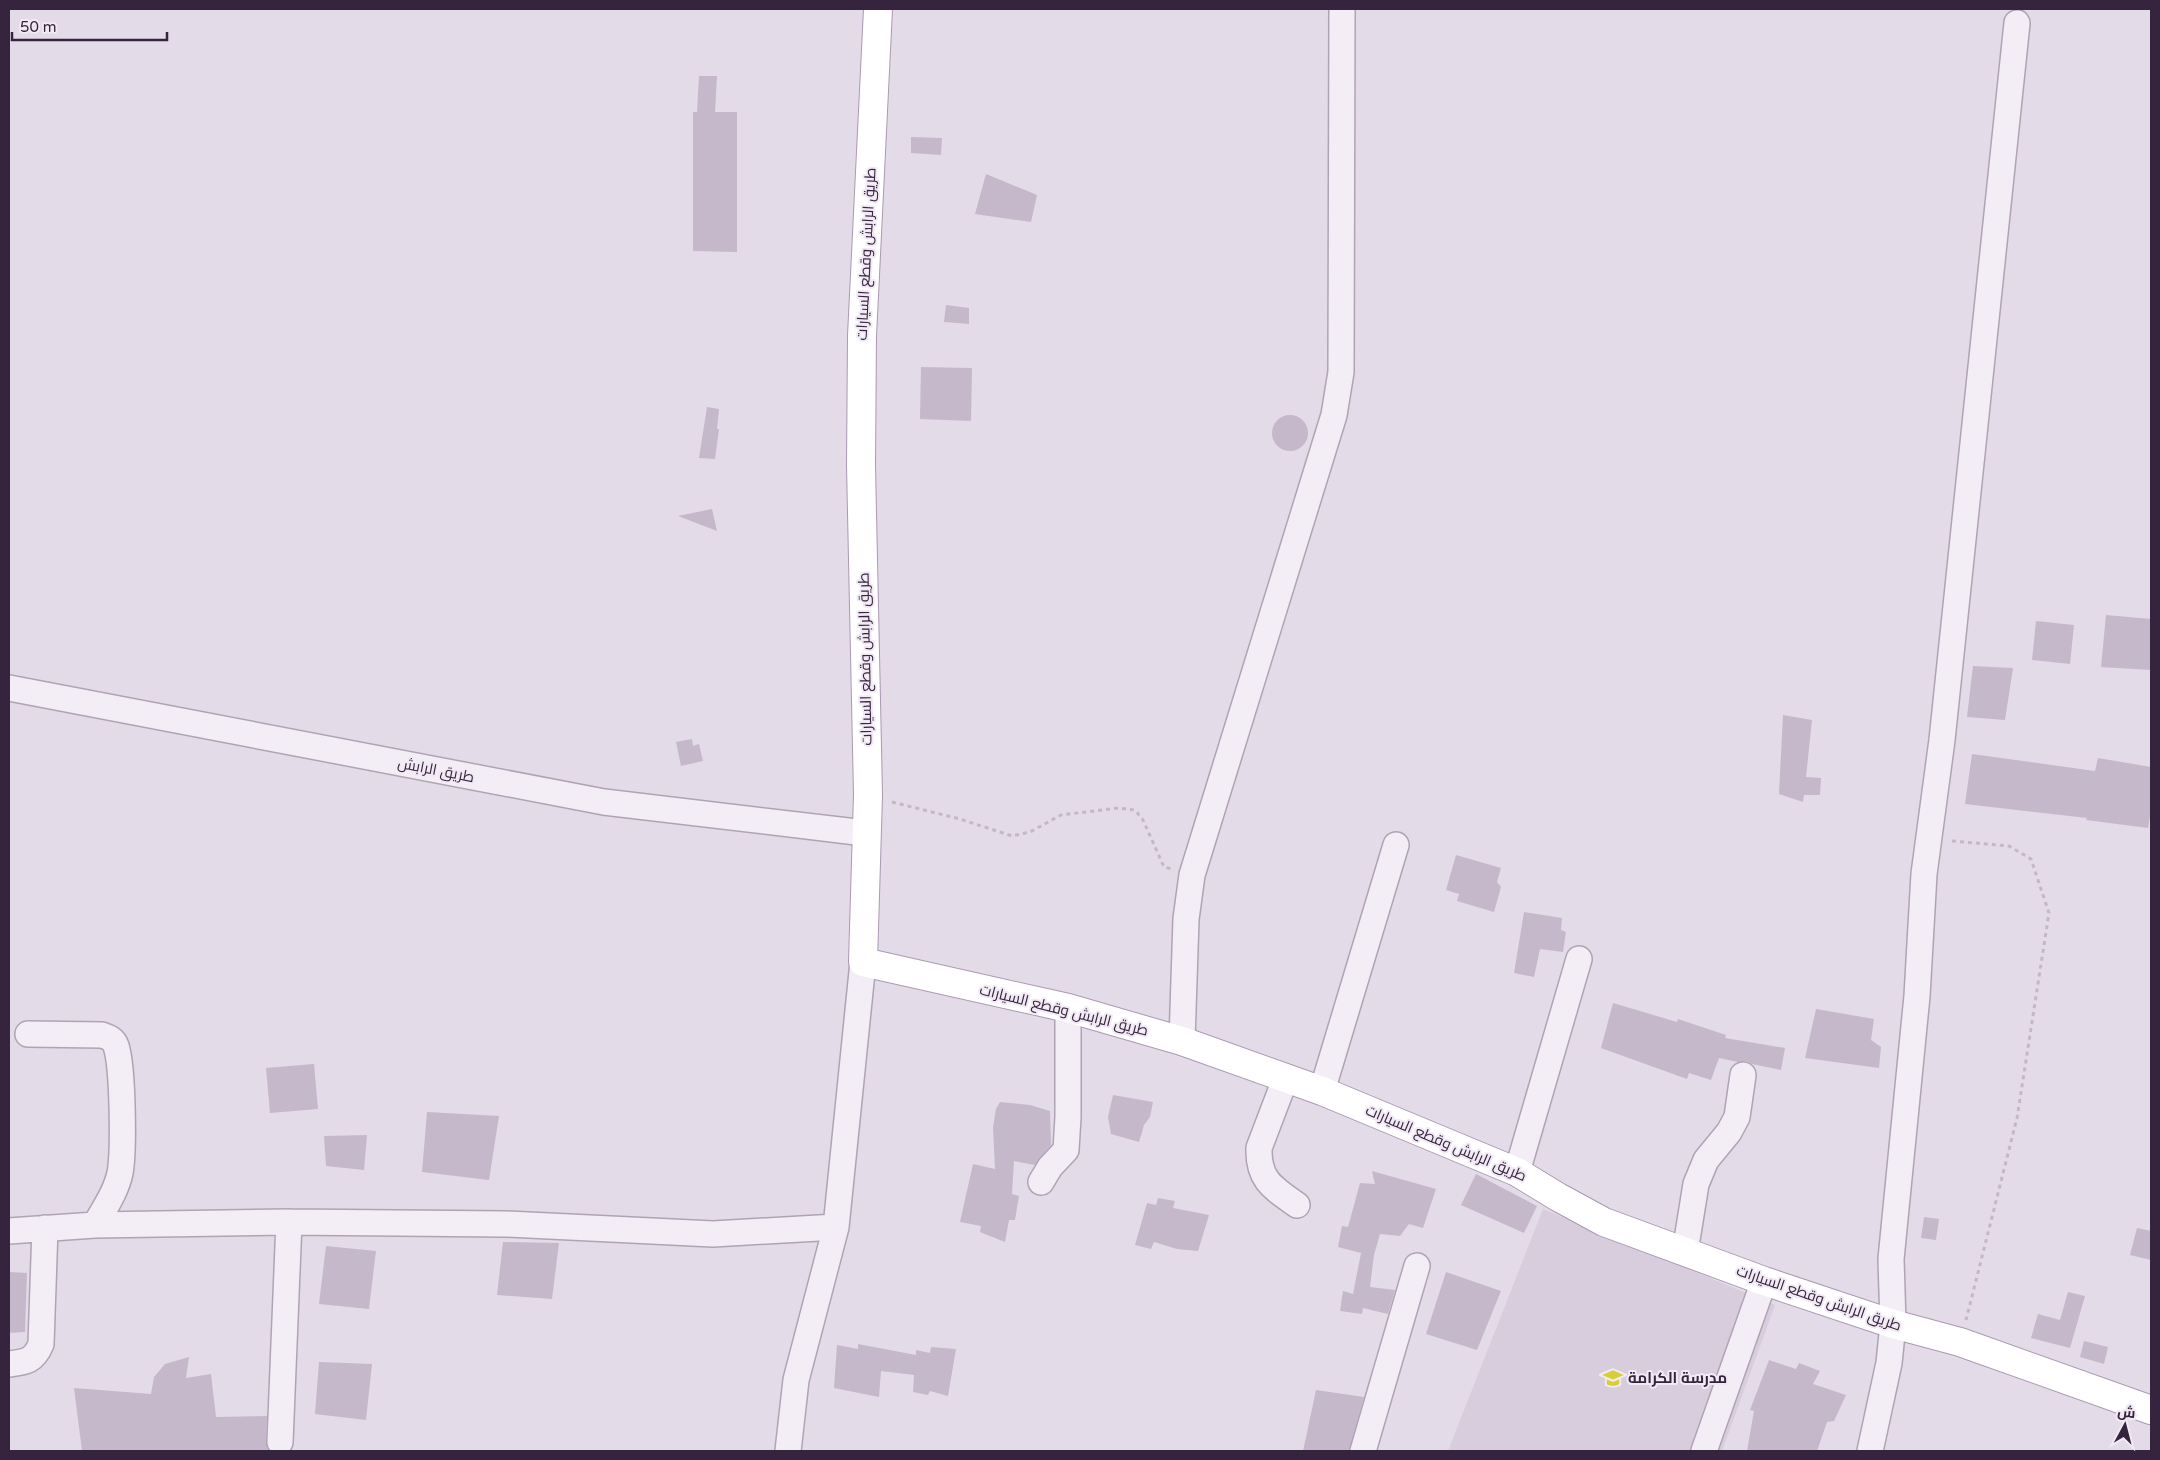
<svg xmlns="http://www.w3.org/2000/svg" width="2160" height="1460" font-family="'Varela Round',Cairo,sans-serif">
<rect width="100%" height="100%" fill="#e3dbe7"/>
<path fill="#d7cddc" d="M 1543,1209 L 1775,1305 L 1722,1451 L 1448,1451 Z"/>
<path fill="#c5b8ca" d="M 699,76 L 717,76 L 715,112 L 737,112 L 737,252 L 693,251 L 693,112 L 697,112 Z
M 911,137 L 942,138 L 941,155 L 911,153 Z
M 986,174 L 1037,195 L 1031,222 L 975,214 Z
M 946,305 L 969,308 L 969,324 L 944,322 Z
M 921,367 L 972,368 L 971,421 L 920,419 Z
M 707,407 L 719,409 L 717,429 L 719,429 L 715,459 L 699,458 Z
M1272 433a18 18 0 1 1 36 0a18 18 0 1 1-36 0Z
M 712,509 L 717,531 L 678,516 Z
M 2106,615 L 2151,619 L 2151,670 L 2101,667 Z
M 2036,621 L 2074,625 L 2070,664 L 2032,660 Z
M 1973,666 L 2013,668 L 2005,720 L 1967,717 Z
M 1783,715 L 1812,720 L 1806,777 L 1821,778 L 1820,795 L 1804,795 L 1803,802 L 1779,794 Z
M 692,739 L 693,746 L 699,744 L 703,761 L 681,766 L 676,742 Z
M 1972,754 L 2095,771 L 2098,758 L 2151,767 L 2151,810 L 2148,828 L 2086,820 L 2087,818 L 1965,804 Z
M 1456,855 L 1501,868 L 1497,882 L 1501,887 L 1494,912 L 1457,901 L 1459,894 L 1446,890 Z
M 1524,912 L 1562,918 L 1561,930 L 1566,932 L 1563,952 L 1540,949 L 1534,977 L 1514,973 Z
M 1613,1003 L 1677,1022 L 1678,1019 L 1726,1035 L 1725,1038 L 1785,1048 L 1781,1070 L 1752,1064 L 1746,1061 L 1738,1062 L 1719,1058 L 1711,1080 L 1689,1073 L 1687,1079 L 1601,1048 Z
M 1816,1009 L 1874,1019 L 1871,1040 L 1881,1047 L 1879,1068 L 1805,1058 Z
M 314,1064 L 318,1109 L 270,1113 L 266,1068 Z
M 1113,1095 L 1153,1102 L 1150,1117 L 1144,1125 L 1139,1142 L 1111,1134 L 1108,1117 Z
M 1000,1102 L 1030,1105 L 1050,1111 L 1051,1145 L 1035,1165 L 1014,1161 L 1012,1194 L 1019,1196 L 1015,1220 L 1009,1220 L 1005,1242 L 980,1232 L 981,1226 L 960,1222 L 973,1164 L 995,1169 L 993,1128 L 996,1109 Z
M 427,1112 L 499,1116 L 489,1180 L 422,1172 Z
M 367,1135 L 364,1170 L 326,1166 L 324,1136 Z
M 1372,1171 L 1436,1189 L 1423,1228 L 1409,1224 L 1400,1236 L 1380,1234 L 1374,1255 L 1370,1287 L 1395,1290 L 1388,1314 L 1363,1308 L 1362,1314 L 1340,1311 L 1343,1291 L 1353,1294 L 1361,1253 L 1338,1247 L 1342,1226 L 1348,1227 L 1360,1183 L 1375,1184 Z
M 1476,1174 L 1537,1206 L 1524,1233 L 1461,1205 Z
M 1158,1198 L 1175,1201 L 1173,1208 L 1209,1215 L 1198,1251 L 1177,1249 L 1154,1242 L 1151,1249 L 1135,1245 L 1147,1203 L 1156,1205 Z
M 1924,1217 L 1939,1219 L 1936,1240 L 1921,1238 Z
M 2137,1228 L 2151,1231 L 2151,1260 L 2130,1255 Z
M 503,1242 L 559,1243 L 552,1299 L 497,1295 Z
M 326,1246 L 376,1251 L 369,1309 L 319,1304 Z
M 9,1272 L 27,1273 L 25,1332 L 9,1333 Z
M 1446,1272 L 1501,1291 L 1477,1350 L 1426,1334 Z
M 2068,1292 L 2085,1296 L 2070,1348 L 2031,1338 L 2038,1314 L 2060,1320 Z
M 2084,1341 L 2108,1347 L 2104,1364 L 2080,1357 Z
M 858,1344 L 916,1355 L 916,1350 L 930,1353 L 931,1347 L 956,1349 L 948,1396 L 930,1391 L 928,1395 L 913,1392 L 914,1375 L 881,1371 L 879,1397 L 834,1388 L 837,1345 L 858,1349 Z
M 189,1357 L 186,1378 L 211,1374 L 216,1417 L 267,1416 L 266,1442 L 270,1451 L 82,1451 L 74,1388 L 151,1394 L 154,1377 L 165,1364 Z
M 1769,1360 L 1796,1369 L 1799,1363 L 1820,1371 L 1813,1384 L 1846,1395 L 1834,1421 L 1827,1422 L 1817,1451 L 1747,1451 L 1754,1411 L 1750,1410 Z
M 319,1362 L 372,1364 L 366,1420 L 315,1414 Z
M 1316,1390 L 1364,1397 L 1349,1451 L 1303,1451 Z"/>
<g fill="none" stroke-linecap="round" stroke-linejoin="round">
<defs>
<path id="minor" d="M 9,688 L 604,802 L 865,833
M 28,1034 L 102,1035 C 108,1037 114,1039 116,1046 C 123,1067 124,1151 120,1173 C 116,1192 104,1209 95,1225
M 1182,1041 L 1186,919 L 1192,875 L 1334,415 L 1341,372 L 1342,9
M 1286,1077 L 1259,1148 C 1258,1180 1273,1188 1297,1205
M 1322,1091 L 1396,845
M 1517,1172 L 1579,959
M 1041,1182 L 1050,1167 L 1066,1150 L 1068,1117 L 1068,1008
M 9,1231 L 95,1225 L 289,1222 L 506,1224 L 713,1234 L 836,1227 L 863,962
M 1685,1252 L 1696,1184 L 1706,1160 L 1729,1132 L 1737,1117 L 1743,1075
M 9,1364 C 26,1362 34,1361 41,1344 L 45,1228
M 280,1442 L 289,1222
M 788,1451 L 796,1380 L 836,1227
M 1363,1451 L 1417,1266
M 1704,1451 L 1764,1281
M 1870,1451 L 1889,1363 L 1893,1324 L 1891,1259 L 1917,996 L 1924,874 L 1942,740 L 2017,23"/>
<path id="major" d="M 878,9 L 862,336 L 861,465 L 868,795 L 863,962 L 1068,1008 L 1182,1041 L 1322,1091 L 1517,1172 L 1558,1197 L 1604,1222 L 1764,1281 L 1893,1324 L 1960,1342 L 2151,1410"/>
</defs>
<use href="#minor" stroke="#afa4b4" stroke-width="28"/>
<use href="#major" stroke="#ab99b3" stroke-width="30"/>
<path stroke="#c2b9c5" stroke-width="3" stroke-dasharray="4 4" stroke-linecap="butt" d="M 892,802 L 960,819 L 1012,836 L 1030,832 L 1061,815 L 1118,808 L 1135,810 L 1143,820 L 1164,867 L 1172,869
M 1952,841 L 2009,846 L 2031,859 L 2049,913 L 2017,1118 L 1966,1320"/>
<use href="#minor" stroke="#f3eef5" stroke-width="25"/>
<use href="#major" stroke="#fff" stroke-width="28"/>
</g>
<defs>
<symbol id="school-bare" viewBox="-9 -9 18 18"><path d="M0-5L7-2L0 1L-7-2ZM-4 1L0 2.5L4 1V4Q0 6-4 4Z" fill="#d8cd34" stroke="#f1eaf4" stroke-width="2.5" paint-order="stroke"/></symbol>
</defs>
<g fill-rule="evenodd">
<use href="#school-bare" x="1599" y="1364" width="28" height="28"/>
</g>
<g text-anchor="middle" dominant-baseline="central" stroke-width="4" stroke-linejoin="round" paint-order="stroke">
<g font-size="15" fill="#36243e" stroke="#f1eaf4">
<text transform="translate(866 254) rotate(-87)">طريق الرابش وقطع السيارات</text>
<text transform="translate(865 659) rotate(-91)">طريق الرابش وقطع السيارات</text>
<text transform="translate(436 770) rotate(11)">طريق الرابش</text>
<text transform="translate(1064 1010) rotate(14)">طريق الرابش وقطع السيارات</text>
<text transform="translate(1446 1143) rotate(23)">طريق الرابش وقطع السيارات</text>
<text transform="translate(1819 1298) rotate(19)">طريق الرابش وقطع السيارات</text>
</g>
<g font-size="15" font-weight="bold" fill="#36243e" stroke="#f1eaf4" text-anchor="start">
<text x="1628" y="1378">مدرسة الكرامة</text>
</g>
</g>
<rect width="2160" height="1460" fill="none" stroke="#36243e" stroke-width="20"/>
<g transform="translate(2125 1425) rotate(7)" stroke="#f1eaf4" stroke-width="4" paint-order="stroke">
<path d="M0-4L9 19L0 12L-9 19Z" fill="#36243e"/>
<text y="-8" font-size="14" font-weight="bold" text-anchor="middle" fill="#36243e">ش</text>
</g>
<path d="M12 32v8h155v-8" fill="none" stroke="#36243e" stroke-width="2.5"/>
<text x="20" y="32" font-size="15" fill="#36243e" stroke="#f1eaf4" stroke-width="4" paint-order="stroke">50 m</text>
</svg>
